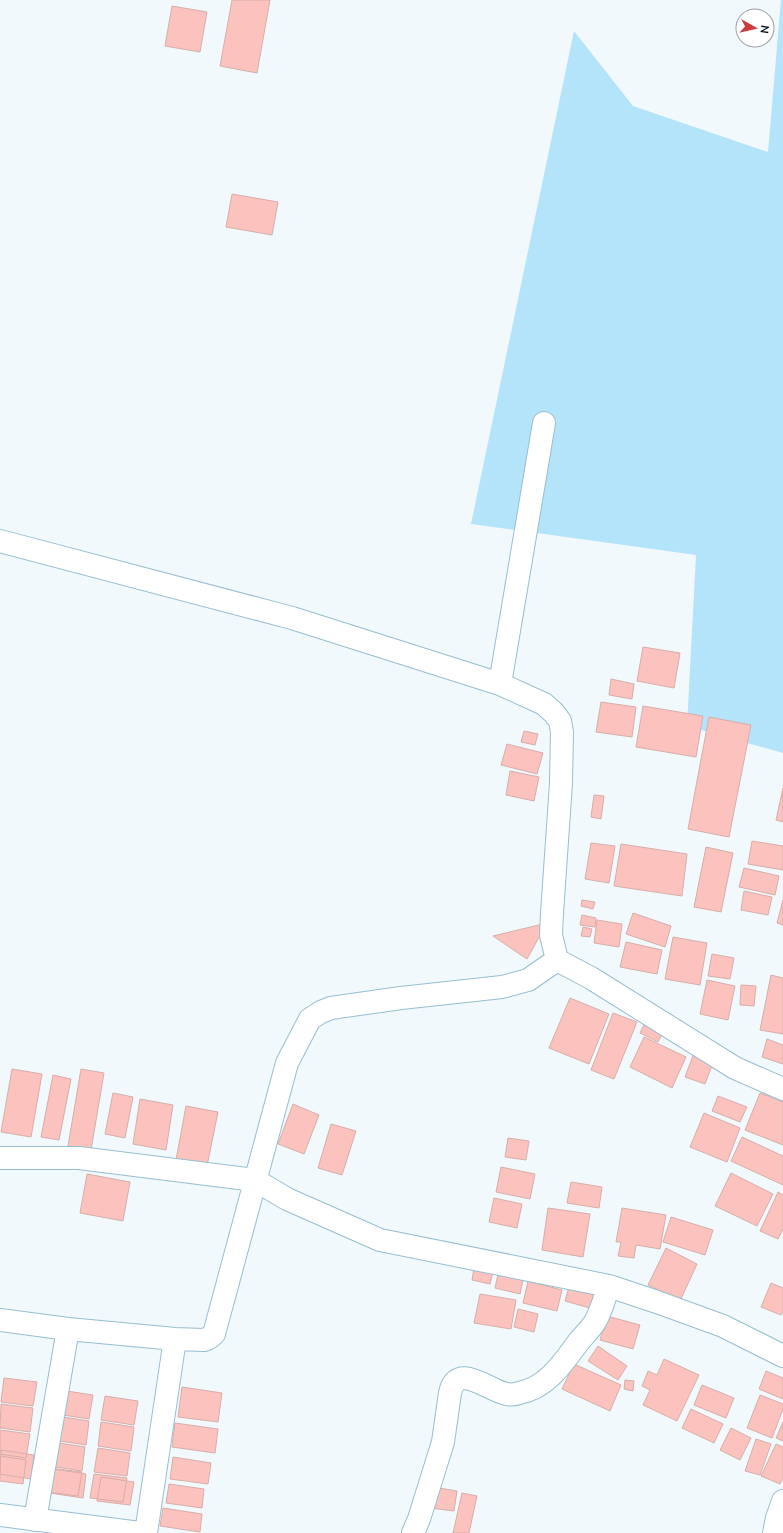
<svg xmlns="http://www.w3.org/2000/svg" width="783" height="1533" font-family="'Nunito Sans',sans-serif">
<rect width="100%" height="100%" fill="#f1f9fd"/>
<path fill="#b4e4fa" d="M 781,0 L 783,0 L 783,753 L 687,726 L 696,555 L 471,524 L 574,31 L 633,106 L 768,152 Z"/>
<path fill="#fcc3be" stroke="#d7ada9" d="M 232,0 L 270,0 L 257,73 L 220,66 Z
M 172,6 L 207,12 L 200,52 L 165,46 Z
M 232,194 L 278,202 L 272,235 L 226,227 Z
M 643,647 L 680,653 L 674,688 L 637,681 Z
M 611,679 L 634,684 L 632,699 L 609,695 Z
M 601,702 L 636,707 L 632,737 L 596,732 Z
M 643,706 L 703,716 L 696,757 L 636,747 Z
M 709,717 L 751,725 L 729,837 L 688,829 Z
M 524,731 L 538,734 L 535,745 L 521,742 Z
M 507,744 L 543,753 L 537,774 L 501,765 Z
M 510,771 L 539,777 L 534,801 L 506,795 Z
M 783,788 L 783,822 L 776,820 Z
M 594,795 L 604,796 L 601,819 L 591,817 Z
M 752,841 L 783,846 L 783,870 L 748,864 Z
M 591,843 L 615,846 L 609,883 L 585,879 Z
M 621,844 L 687,854 L 682,896 L 614,886 Z
M 706,847 L 733,853 L 721,912 L 694,907 Z
M 744,868 L 779,876 L 775,895 L 739,887 Z
M 744,891 L 772,897 L 768,915 L 741,910 Z
M 582,900 L 595,902 L 593,909 L 581,906 Z
M 783,900 L 783,925 L 777,923 Z
M 633,913 L 671,926 L 665,947 L 626,934 Z
M 582,915 L 596,918 L 595,927 L 580,925 Z
M 597,920 L 622,924 L 619,947 L 594,943 Z
M 547,923 L 527,959 L 493,936 Z
M 583,927 L 592,929 L 590,937 L 581,936 Z
M 673,937 L 707,943 L 700,985 L 665,979 Z
M 626,942 L 662,950 L 657,974 L 620,967 Z
M 712,954 L 734,958 L 730,979 L 708,976 Z
M 771,975 L 783,978 L 783,1034 L 760,1030 Z
M 707,980 L 735,986 L 728,1020 L 700,1014 Z
M 741,985 L 756,986 L 754,1006 L 740,1005 Z
M 570,998 L 609,1014 L 589,1064 L 549,1048 Z
M 613,1013 L 637,1022 L 614,1079 L 591,1070 Z
M 647,1019 L 665,1029 L 658,1042 L 640,1033 Z
M 644,1037 L 686,1057 L 672,1088 L 630,1067 Z
M 767,1039 L 783,1045 L 783,1064 L 762,1057 Z
M 694,1053 L 714,1060 L 705,1084 L 685,1077 Z
M 12,1069 L 42,1074 L 31,1137 L 1,1132 Z
M 81,1069 L 104,1073 L 91,1150 L 68,1146 Z
M 53,1075 L 71,1079 L 59,1140 L 41,1137 Z
M 113,1093 L 133,1097 L 125,1138 L 105,1134 Z
M 760,1093 L 783,1102 L 783,1145 L 745,1130 Z
M 718,1096 L 747,1107 L 740,1122 L 712,1111 Z
M 140,1099 L 173,1105 L 166,1150 L 133,1144 Z
M 293,1104 L 319,1115 L 304,1154 L 278,1144 Z
M 186,1106 L 218,1112 L 207,1166 L 176,1160 Z
M 704,1113 L 740,1128 L 727,1162 L 690,1147 Z
M 331,1124 L 356,1131 L 342,1175 L 318,1168 Z
M 742,1137 L 783,1156 L 783,1185 L 731,1161 Z
M 508,1138 L 529,1141 L 526,1160 L 505,1157 Z
M 501,1167 L 535,1174 L 530,1199 L 496,1192 Z
M 731,1173 L 773,1194 L 757,1226 L 715,1206 Z
M 87,1174 L 130,1182 L 123,1221 L 80,1213 Z
M 571,1182 L 602,1187 L 599,1208 L 567,1203 Z
M 778,1192 L 783,1195 L 783,1229 L 778,1239 L 760,1231 Z
M 494,1198 L 522,1204 L 517,1228 L 489,1222 Z
M 548,1208 L 590,1214 L 583,1257 L 542,1250 Z
M 622,1208 L 666,1215 L 660,1249 L 636,1245 L 634,1258 L 618,1256 L 621,1242 L 616,1242 Z
M 671,1217 L 713,1230 L 705,1255 L 663,1242 Z
M 666,1248 L 697,1264 L 680,1301 L 648,1285 Z
M 474,1268 L 493,1271 L 490,1284 L 472,1280 Z
M 499,1270 L 524,1275 L 520,1294 L 495,1288 Z
M 528,1281 L 562,1290 L 557,1311 L 523,1303 Z
M 771,1283 L 783,1288 L 783,1311 L 781,1315 L 761,1307 Z
M 570,1284 L 602,1292 L 597,1310 L 565,1301 Z
M 480,1294 L 516,1300 L 511,1329 L 474,1323 Z
M 518,1309 L 538,1314 L 534,1332 L 514,1327 Z
M 607,1316 L 640,1325 L 633,1349 L 600,1340 Z
M 598,1346 L 627,1366 L 618,1380 L 588,1361 Z
M 664,1359 L 699,1375 L 677,1421 L 643,1405 L 650,1390 L 642,1386 L 648,1371 L 657,1375 Z
M 574,1364 L 621,1385 L 610,1411 L 562,1389 Z
M 766,1371 L 783,1378 L 783,1399 L 759,1389 Z
M 4,1378 L 37,1382 L 33,1406 L 1,1402 Z
M 625,1380 L 634,1381 L 633,1391 L 624,1389 Z
M 702,1385 L 734,1398 L 726,1418 L 694,1405 Z
M 182,1387 L 222,1393 L 218,1422 L 178,1417 Z
M 60,1390 L 93,1395 L 89,1419 L 56,1414 Z
M 760,1395 L 783,1404 L 783,1409 L 772,1438 L 747,1428 Z
M 105,1396 L 138,1401 L 134,1425 L 101,1420 Z
M 1,1404 L 33,1408 L 30,1432 L 0,1428 Z
M 691,1409 L 723,1424 L 714,1443 L 682,1428 Z
M 56,1416 L 89,1421 L 86,1445 L 53,1440 Z
M 101,1422 L 134,1427 L 131,1451 L 98,1446 Z
M 783,1422 L 783,1441 L 776,1438 Z
M 175,1423 L 218,1429 L 215,1453 L 172,1447 Z
M 731,1428 L 751,1438 L 740,1460 L 720,1450 Z
M 0,1430 L 30,1434 L 26,1458 L 0,1454 Z
M 756,1439 L 771,1444 L 760,1475 L 745,1471 Z
M 52,1442 L 85,1447 L 82,1471 L 49,1466 Z
M 776,1444 L 783,1447 L 783,1478 L 780,1484 L 761,1476 Z
M 98,1448 L 130,1453 L 127,1476 L 94,1472 Z
M 1,1450 L 34,1455 L 31,1479 L 0,1474 Z
M 0,1456 L 26,1460 L 23,1484 L 0,1481 Z
M 173,1457 L 211,1463 L 208,1484 L 170,1479 Z
M 49,1468 L 82,1472 L 78,1496 L 46,1492 Z
M 54,1469 L 86,1474 L 83,1498 L 50,1493 Z
M 94,1474 L 127,1478 L 123,1502 L 90,1498 Z
M 101,1477 L 134,1482 L 130,1505 L 97,1501 Z
M 169,1484 L 204,1489 L 202,1508 L 166,1503 Z
M 433,1487 L 457,1491 L 454,1511 L 430,1508 Z
M 462,1493 L 477,1496 L 469,1533 L 453,1533 Z
M 163,1508 L 202,1514 L 200,1532 L 160,1526 Z"/>
<g fill="none" stroke-linecap="round" stroke-linejoin="round">
<defs>
<path id="minor" d="M 0,541 L 292,618 L 500,684 L 544,704 L 554,713 L 560,721 L 562,732 L 561,783 L 552,913 L 551,935 L 557,960 L 591,978 L 735,1068 L 783,1089
M 500,684 L 544,423
M 0,1158 L 79,1158 L 255,1180 L 287,1199 L 380,1240 L 609,1286 L 657,1302 L 723,1326 L 783,1356
M 0,1320 L 68,1329 L 175,1339 L 204,1340 L 209,1338 L 214,1334 L 287,1063 L 310,1019 L 321,1012 L 331,1008 L 401,998 L 502,987 L 528,980 L 557,960
M 0,1515 L 140,1533
M 35,1520 L 68,1329
M 146,1533 L 175,1339
M 413,1533 L 419,1519 L 443,1442 L 450,1393 C 457,1360 490,1392 507,1394 C 510,1395 516,1394 519,1393 C 548,1388 564,1361 580,1340 C 586,1333 594,1326 597,1318 C 602,1308 605,1297 609,1286
M 774,1533 L 777,1518 L 783,1501"/>
</defs>
<use href="#minor" stroke="#97bed1" stroke-width="24"/>
<use href="#minor" stroke="#fff" stroke-width="22"/>
</g>
<g transform="translate(755 28) rotate(98)"><circle r="19" fill="#ffffff" stroke="#9ba0a3"/>
<path d="M0-3L7 15L0 10L-7 15Z" fill="#cb3d3c"/>
<text y="-6" font-size="11" font-weight="bold" text-anchor="middle" fill="#041218">N</text>
</g>
</svg>
